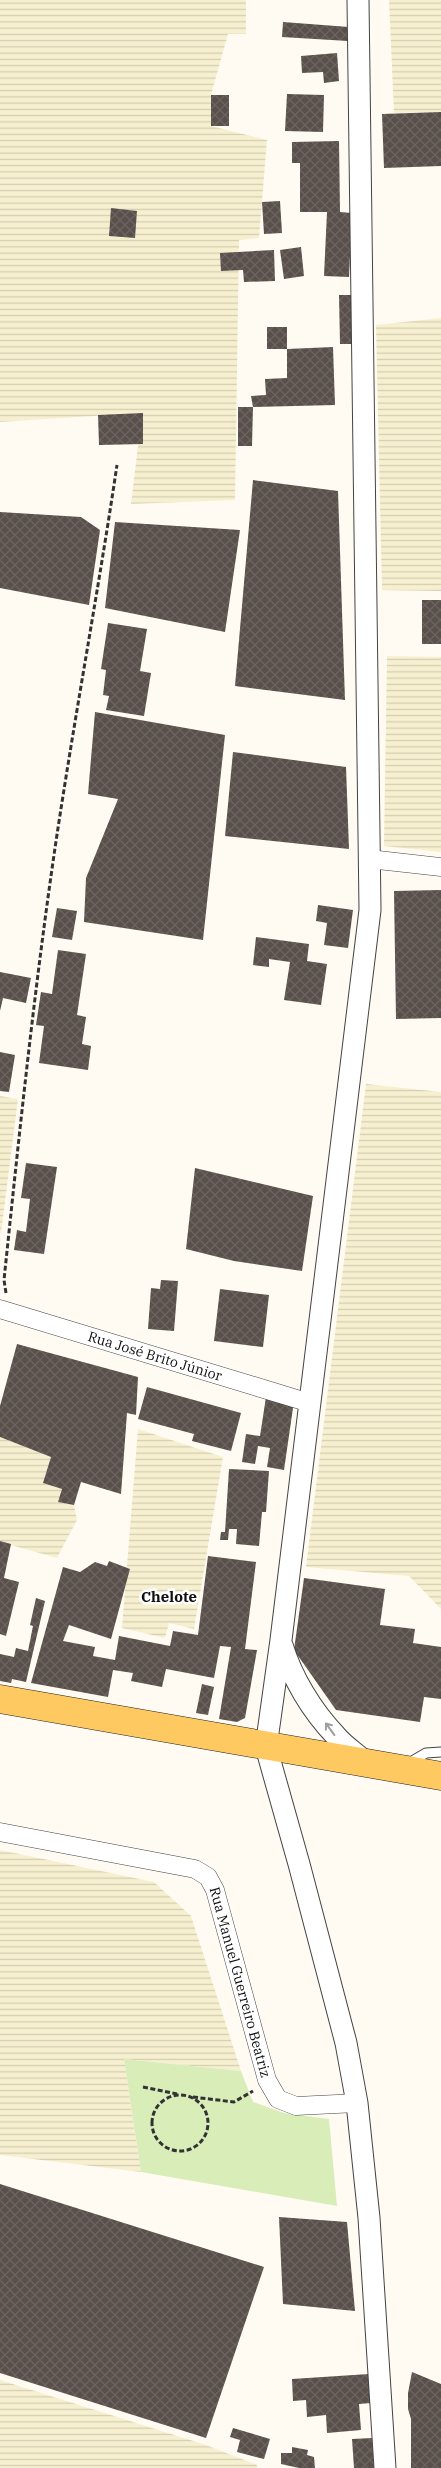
<svg xmlns="http://www.w3.org/2000/svg" width="441" height="2468" font-family="'IBM Plex Serif',serif">
<defs>
<pattern id="farmland-rules" width="6" height="5" patternUnits="userSpaceOnUse" patternTransform="scale(1.25)"><rect width="6" height="5" fill="#f7f0d0"/><path d="M0 2.5h6" fill="none" stroke="#d3cdb2"/></pattern>
<pattern id="building-cross-hatch" width="8" height="8" patternUnits="userSpaceOnUse" patternTransform="scale(1.25)"><rect width="8" height="8" fill="#594f4b"/><path d="M0 0l8 8M0 8l8-8" fill="none" stroke="#6c6461"/></pattern>
</defs>
<rect width="100%" height="100%" fill="#fffbf2"/>
<path fill="url(#farmland-rules)" d="M 0,0 L 246,0 L 246,34 L 228,34 L 211,95 L 211,126 L 267,140 L 259,238 L 239,240 L 235,500 L 131,504 L 142,413 L 0,422 Z
M 389,0 L 441,0 L 441,112 L 394,113 Z
M 441,318 L 441,591 L 382,590 L 376,325 Z
M 387,656 L 441,657 L 441,852 L 384,846 Z
M 366,1084 L 441,1092 L 441,1609 L 409,1576 L 306,1567 Z
M 0,1096 L 18,1099 L 1,1233 L 0,1233 Z
M 138,1429 L 223,1457 L 194,1629 L 169,1623 L 165,1638 L 122,1628 Z
M 0,1437 L 51,1457 L 43,1483 L 62,1489 L 59,1502 L 74,1505 L 77,1520 L 57,1558 L 0,1542 Z
M 0,1850 L 154,1882 L 191,1916 L 241,2071 L 124,2059 L 141,2172 L 0,2155 Z
M 0,2380 L 206,2445 L 257,2465 L 257,2468 L 0,2468 Z"/>
<path fill="#d9edb9" d="M 124,2059 L 241,2071 L 253,2102 L 284,2113 L 329,2119 L 337,2206 L 141,2172 Z"/>
<path fill="url(#building-cross-hatch)" d="M 283,22 L 349,27 L 348,41 L 282,37 Z
M 337,53 L 339,81 L 324,83 L 323,72 L 302,73 L 301,56 Z
M 287,94 L 324,95 L 323,132 L 285,131 Z
M 211,95 L 229,95 L 229,126 L 211,126 Z
M 441,112 L 441,166 L 384,168 L 382,114 Z
M 339,141 L 340,212 L 352,213 L 349,277 L 324,276 L 327,212 L 300,212 L 300,163 L 292,163 L 292,142 Z
M 280,201 L 282,233 L 264,234 L 262,202 Z
M 111,208 L 137,211 L 135,238 L 109,236 Z
M 301,247 L 304,276 L 284,279 L 280,250 Z
M 274,250 L 275,281 L 244,282 L 243,270 L 221,271 L 220,253 Z
M 339,295 L 353,295 L 353,344 L 340,344 Z
M 267,327 L 287,327 L 287,349 L 267,349 Z
M 333,347 L 335,405 L 253,407 L 251,396 L 266,395 L 265,379 L 287,378 L 287,349 Z
M 238,407 L 253,407 L 252,446 L 238,446 Z
M 143,413 L 143,444 L 99,445 L 98,415 Z
M 253,480 L 338,491 L 345,700 L 235,686 Z
M 0,512 L 81,517 L 100,530 L 89,605 L 0,588 Z
M 115,522 L 240,530 L 225,632 L 105,608 Z
M 422,600 L 441,600 L 441,644 L 422,644 Z
M 108,623 L 147,629 L 140,671 L 151,673 L 144,716 L 106,710 L 109,696 L 103,695 L 106,670 L 101,669 Z
M 95,712 L 225,735 L 203,940 L 84,922 L 86,878 L 118,799 L 88,794 Z
M 233,752 L 346,767 L 349,849 L 225,836 Z
M 441,890 L 441,1018 L 396,1019 L 394,891 Z
M 318,905 L 353,910 L 348,948 L 324,945 L 327,923 L 316,921 Z
M 57,908 L 77,911 L 72,940 L 52,937 Z
M 256,937 L 309,944 L 307,961 L 327,964 L 321,1005 L 284,1000 L 290,962 L 269,959 L 269,967 L 253,965 Z
M 58,950 L 86,954 L 77,1015 L 86,1017 L 82,1044 L 91,1046 L 88,1070 L 39,1063 L 44,1026 L 36,1025 L 41,992 L 52,994 Z
M 0,972 L 31,978 L 26,1003 L 3,998 L 0,1011 Z
M 0,1052 L 15,1055 L 9,1092 L 0,1091 Z
M 26,1163 L 57,1167 L 44,1254 L 14,1250 L 17,1230 L 26,1232 L 30,1199 L 21,1198 Z
M 195,1168 L 313,1196 L 302,1271 L 234,1261 L 186,1249 Z
M 161,1280 L 178,1281 L 174,1331 L 148,1329 L 151,1288 L 160,1289 Z
M 220,1289 L 269,1295 L 263,1347 L 214,1341 Z
M 17,1344 L 138,1377 L 136,1415 L 127,1413 L 121,1494 L 81,1482 L 74,1505 L 58,1502 L 62,1489 L 43,1483 L 51,1457 L 0,1437 L 0,1406 Z
M 147,1387 L 241,1413 L 231,1451 L 192,1441 L 194,1434 L 138,1419 Z
M 266,1397 L 294,1401 L 284,1470 L 267,1467 L 270,1448 L 258,1446 L 255,1464 L 242,1462 L 246,1434 L 260,1436 Z
M 229,1469 L 269,1471 L 266,1512 L 262,1512 L 259,1546 L 236,1544 L 237,1529 L 229,1529 L 228,1540 L 220,1540 L 221,1532 L 225,1532 Z
M 0,1541 L 11,1544 L 4,1578 L 19,1582 L 6,1636 L 0,1634 Z
M 208,1556 L 256,1562 L 245,1649 L 257,1650 L 245,1718 L 237,1722 L 219,1719 L 231,1647 L 220,1646 L 214,1678 L 166,1669 L 162,1687 L 131,1681 L 133,1673 L 113,1670 L 108,1697 L 31,1683 L 63,1567 L 80,1572 L 95,1562 L 107,1566 L 109,1561 L 130,1569 L 111,1639 L 69,1625 L 63,1641 L 95,1647 L 93,1656 L 115,1660 L 119,1636 L 170,1646 L 173,1631 L 198,1635 Z
M 304,1578 L 385,1589 L 380,1625 L 415,1629 L 413,1643 L 441,1647 L 441,1699 L 424,1697 L 420,1722 L 336,1710 L 294,1650 Z
M 36,1598 L 45,1601 L 26,1682 L 12,1679 L 11,1683 L 0,1681 L 0,1654 L 14,1657 L 16,1648 L 28,1651 L 33,1626 L 30,1625 Z
M 202,1684 L 214,1687 L 208,1715 L 196,1713 Z
M 0,2184 L 264,2267 L 206,2438 L 0,2373 Z
M 279,2217 L 347,2222 L 355,2311 L 283,2304 Z
M 412,2372 L 441,2384 L 441,2468 L 411,2468 L 411,2419 L 408,2409 L 408,2393 Z
M 369,2374 L 371,2403 L 359,2404 L 361,2430 L 327,2433 L 326,2415 L 307,2417 L 306,2400 L 293,2401 L 292,2379 Z
M 233,2428 L 270,2439 L 264,2459 L 237,2452 L 240,2440 L 230,2437 Z
M 372,2438 L 374,2468 L 354,2468 L 352,2439 Z
M 292,2447 L 308,2450 L 307,2455 L 314,2457 L 315,2468 L 299,2468 L 281,2464 L 281,2453 L 292,2453 Z"/>
<g fill="none" stroke-linecap="round" stroke-linejoin="round">
<defs>
<path id="service" d="M 409,1763 L 426,1753 L 441,1752"/>
<g id="minor">
<path d="M 369,859 L 441,867"/>
<path id="s1" d="M 0,1309 L 310,1403"/>
<path id="s2" d="M 0,1832 L 195,1869 L 208,1877 L 215,1890 L 267,2080 L 278,2099 L 296,2106 L 357,2103"/>
</g>
<path id="tertiary" d="M 358,0 L 370,910 L 281,1640 L 266,1747 L 299,1864 L 346,2043 L 357,2103 L 369,2218 L 385,2468
M 282,1645 C 292,1678 312,1711 336,1736 C 344,1746 356,1753 365,1762"/>
<path id="primary" d="M 0,1699 L 441,1776"/>
</defs>
<use href="#service" stroke="#434343" stroke-width="11"/>
<use href="#minor" stroke="#434343" stroke-width="19"/>
<use href="#tertiary" stroke="#434343" stroke-width="23"/>
<use href="#primary" stroke="#212121" stroke-width="29"/>
<path stroke="#323232" stroke-width="3" stroke-dasharray="5 2.5" stroke-linecap="butt" d="M 6,1293 L 4,1280 C 19,1136 34,992 55,848 C 74,720 98,593 117,465
M 143,2087 L 177,2094
M152 2123a28 28 0 1 1 56 0a28 28 0 1 1-56 0Z
M 193,2097 L 234,2102 L 253,2091"/>
<use href="#service" stroke="#fff" stroke-width="9"/>
<use href="#minor" stroke="#fff" stroke-width="18"/>
<use href="#tertiary" stroke="#fff" stroke-width="21"/>
<use href="#primary" stroke="#ffc962" stroke-width="28"/>
</g>
<defs><path id="oneway-shaft" d="M-6 0H5M1.5-3L5.5 0L1.5 3" fill="none" stroke-width="1.6" stroke-linecap="round" stroke-linejoin="round" transform="scale(1.25)"/></defs>
<use stroke="#9f9f9f" href="#oneway-shaft" transform="translate(330 1729) rotate(-126)"/>
<g text-anchor="middle" dominant-baseline="central" stroke-width="5" stroke-linejoin="round" paint-order="stroke">
<g font-size="14" fill="#101010" stroke="#fff">
<text stroke="none"><textPath href="#s1" startOffset="162">Rua José Brito Júnior</textPath></text>
<text stroke="none"><textPath href="#s2" startOffset="324">Rua Manuel Guerreiro Beatriz</textPath></text>
</g>
<g font-size="15" font-weight="bold" fill="#101010" stroke="#fff">
<text x="169" y="1596">Chelote</text>
</g>
</g>
</svg>
